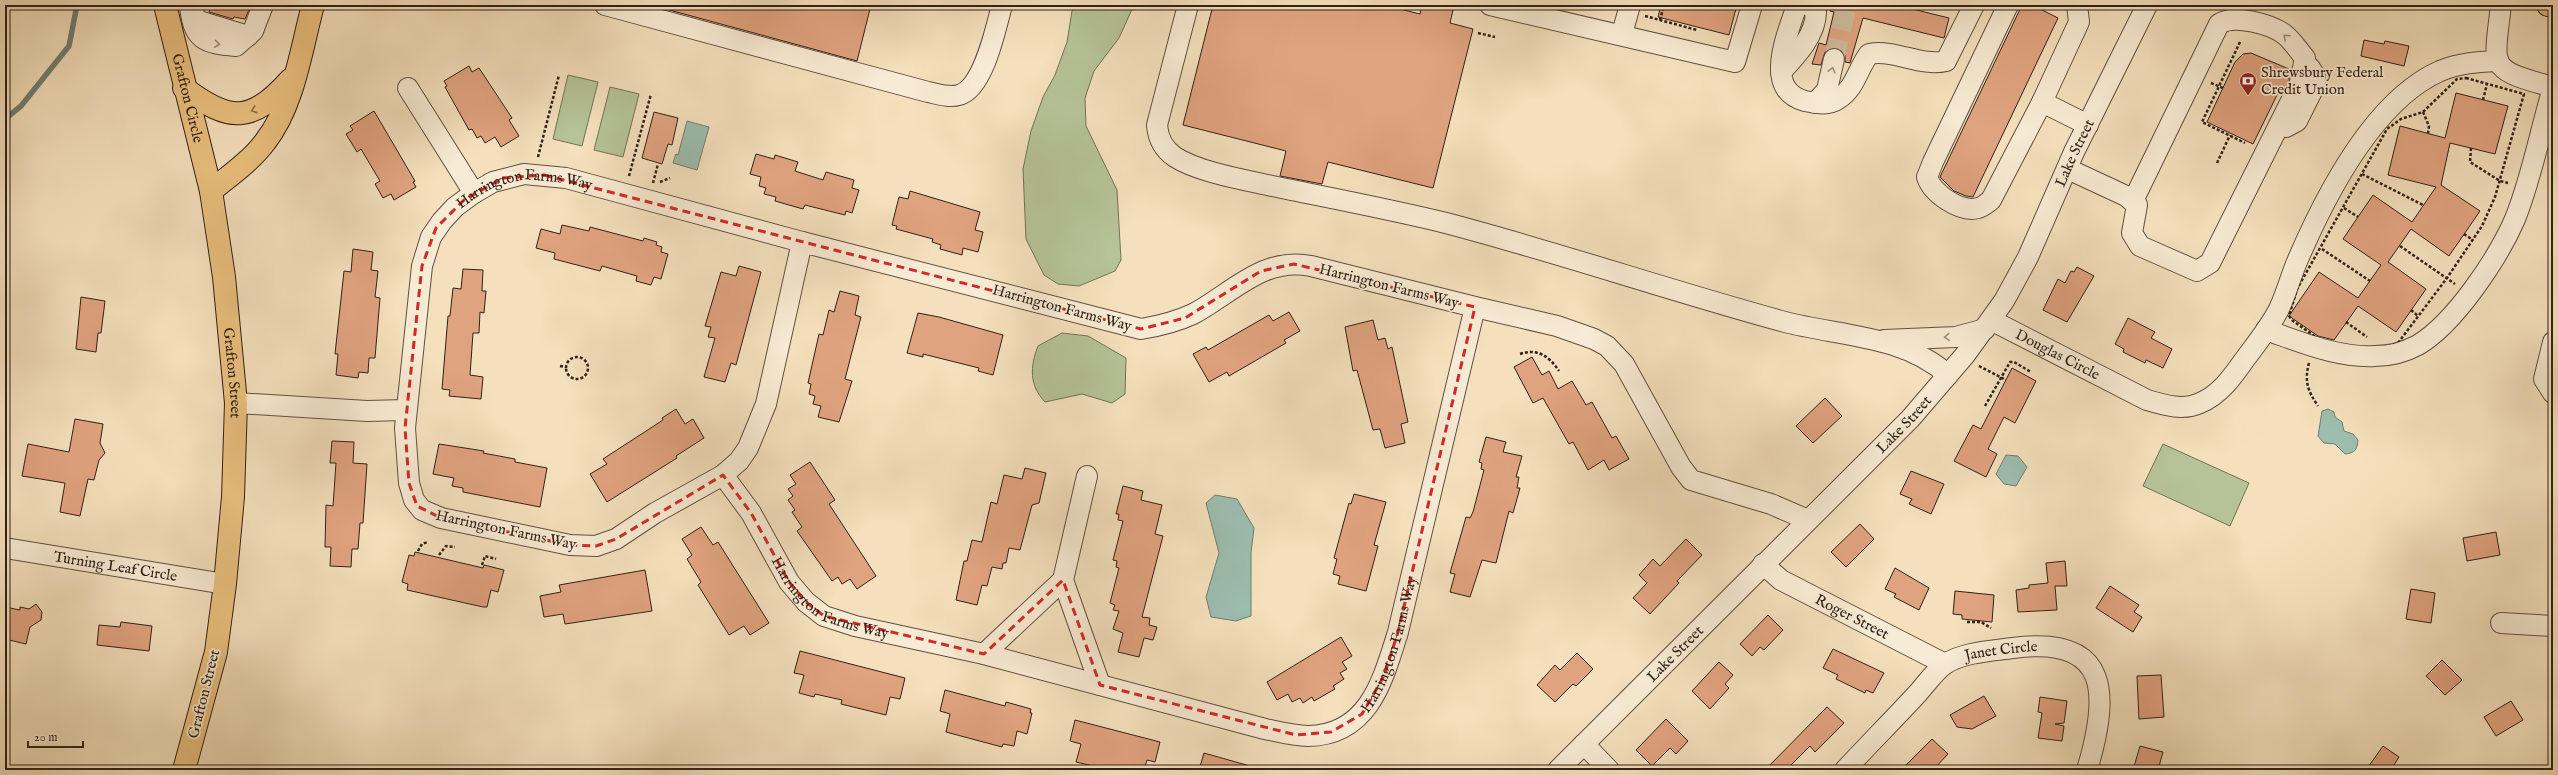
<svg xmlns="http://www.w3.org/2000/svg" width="2558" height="775" font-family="'IM FELL English',serif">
<rect width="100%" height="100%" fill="#f4e0bc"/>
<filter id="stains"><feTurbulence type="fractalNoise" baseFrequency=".005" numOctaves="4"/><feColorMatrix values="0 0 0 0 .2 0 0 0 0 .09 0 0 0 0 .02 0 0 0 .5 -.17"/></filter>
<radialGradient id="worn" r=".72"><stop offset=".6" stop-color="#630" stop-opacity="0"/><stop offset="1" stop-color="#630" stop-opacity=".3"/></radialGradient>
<path fill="#b5c396" stroke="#727257" d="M 1073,5 L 1134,5 L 1119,38 L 1094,71 L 1085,98 L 1086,126 L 1117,190 L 1121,260 L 1115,271 L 1079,286 L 1058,284 L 1044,275 L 1026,239 L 1023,169 L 1031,131 L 1043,97 L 1055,75 L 1067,42 Z
M 568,75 L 598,82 L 582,146 L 553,139 Z
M 610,87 L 639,94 L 623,157 L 594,150 Z
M 1062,333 L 1088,336 L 1126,358 L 1125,394 L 1112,403 L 1082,394 L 1045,402 C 1029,385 1030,367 1038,346 Z
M 2163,444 L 2249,483 L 2230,526 L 2143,486 Z"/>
<path fill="#9cbdaf" stroke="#717e73" d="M 687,121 L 709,127 L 697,170 L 673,163 L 676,154 L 678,155 Z
M 2328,409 L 2334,412 L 2335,417 L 2342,422 L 2344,431 L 2353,434 L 2358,440 C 2357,450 2355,453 2345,454 L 2335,444 L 2324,443 L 2318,436 L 2322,411 Z
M 2006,455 L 2018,456 L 2027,467 L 2016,486 L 2004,484 L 1996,474 Z
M 1215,495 L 1237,499 L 1254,528 L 1251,553 L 1251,616 L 1236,621 L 1211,617 L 1206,597 L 1219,553 L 1206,503 Z"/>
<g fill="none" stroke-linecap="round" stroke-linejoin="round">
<path stroke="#717e73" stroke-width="5.5" d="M 5,119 L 21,106 L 69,46 L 77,5"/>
</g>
<path fill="#e0a37f" stroke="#302018" d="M 211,5 L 251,5 L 245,19 L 234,17 L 233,19 L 209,12 Z
M 651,5 L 871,5 L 857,61 Z
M 1213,5 L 1384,5 L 1420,14 L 1422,5 L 1434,5 L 1453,10 L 1450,23 L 1473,29 L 1433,188 L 1328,162 L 1322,184 L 1280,176 L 1286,151 L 1183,125 Z
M 1661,5 L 1737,5 L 1729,35 L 1658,17 Z
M 1831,5 L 1896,5 L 1949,18 L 1944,38 L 1863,18 L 1850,63 L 1845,62 L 1845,55 L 1836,48 L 1825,52 L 1821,65 L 1812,64 L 1819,43 L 1826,45 L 1834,12 L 1830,11 Z
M 2022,5 L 2032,5 L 2058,18 L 1973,197 L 1966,196 L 1954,191 L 1940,177 Z
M 2364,40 L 2384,44 L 2385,41 L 2409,46 L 2404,66 L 2361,56 Z
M 2251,53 L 2289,69 L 2286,75 L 2289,77 L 2290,88 L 2281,94 L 2278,93 L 2253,144 L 2207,122 L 2235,62 L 2243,54 Z
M 469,66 L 472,72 L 479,68 L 512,118 L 509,120 L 519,136 L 501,147 L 495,137 L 485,143 L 481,136 L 477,138 L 472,129 L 469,130 L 445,87 L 447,86 L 444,81 Z
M 2456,93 L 2508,106 L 2495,154 L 2450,143 L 2441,185 L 2480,211 L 2449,256 L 2411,229 L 2388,262 L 2426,289 L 2396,332 L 2358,306 L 2334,340 L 2318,336 L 2289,316 L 2319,272 L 2358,298 L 2381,265 L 2343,239 L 2373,195 L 2412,222 L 2436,187 L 2388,175 L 2400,126 L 2445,138 Z
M 374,111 L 415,181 L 413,182 L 416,187 L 394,200 L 391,194 L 383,198 L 375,184 L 380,181 L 361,149 L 357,152 L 346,134 L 353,130 L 350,126 Z
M 654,112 L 678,118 L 672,145 L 668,144 L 662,164 L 642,158 Z
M 756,154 L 774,159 L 775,155 L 798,162 L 795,171 L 823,180 L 826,172 L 854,180 L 852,188 L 859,190 L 852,213 L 846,211 L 845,215 L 805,205 L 803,209 L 775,201 L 776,197 L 764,194 L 766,188 L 759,186 L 761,177 L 750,174 Z
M 910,191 L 980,212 L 975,230 L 983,232 L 978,252 L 963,248 L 962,255 L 940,249 L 941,245 L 932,242 L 933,239 L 896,229 L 897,226 L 892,225 L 899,197 L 908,199 Z
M 562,225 L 589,231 L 590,227 L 643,241 L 644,238 L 657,242 L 656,245 L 662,247 L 661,252 L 668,254 L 661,279 L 654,277 L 651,285 L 636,281 L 637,276 L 602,266 L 600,271 L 554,259 L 555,253 L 536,248 L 541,229 L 560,234 Z
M 353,249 L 373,252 L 371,270 L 378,271 L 375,297 L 380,298 L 375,358 L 369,358 L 368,373 L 359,372 L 358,378 L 336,375 L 338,354 L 335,354 L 344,271 L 351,272 Z
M 739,266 L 761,272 L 736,365 L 731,363 L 725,382 L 704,377 L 715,338 L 708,337 L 711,327 L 705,326 L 721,272 L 736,276 Z
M 2077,267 L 2094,276 L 2067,322 L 2043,310 L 2058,279 L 2065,283 L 2071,271 L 2074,272 Z
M 463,269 L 483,270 L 482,291 L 486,291 L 484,313 L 480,312 L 479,333 L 473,333 L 470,375 L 483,377 L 481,399 L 449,396 L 450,390 L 442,389 L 448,316 L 450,316 L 453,288 L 461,289 Z
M 840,291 L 859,296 L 855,315 L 861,317 L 845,379 L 852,381 L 839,422 L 818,417 L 821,406 L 813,404 L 815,396 L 809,394 L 811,384 L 808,383 L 819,334 L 823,335 L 829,310 L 834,312 Z
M 81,297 L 105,301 L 101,333 L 98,333 L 96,352 L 76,349 Z
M 1289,312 L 1300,331 L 1284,340 L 1286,343 L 1229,376 L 1227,372 L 1209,382 L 1193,354 L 1206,347 L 1208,350 L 1269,315 L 1273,321 Z
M 918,313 L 939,317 L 1003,335 L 993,375 L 978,371 L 979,368 L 923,354 L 923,357 L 907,353 Z
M 2128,318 L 2155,332 L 2151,338 L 2172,349 L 2163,368 L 2146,360 L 2145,363 L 2123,352 L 2124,349 L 2115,344 Z
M 1373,320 L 1378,340 L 1385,338 L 1388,349 L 1392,347 L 1408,422 L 1401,424 L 1405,443 L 1385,448 L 1380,429 L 1373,430 L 1357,370 L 1353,371 L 1345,327 Z
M 1532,357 L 1542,375 L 1549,371 L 1558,389 L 1572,381 L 1586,405 L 1592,402 L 1612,438 L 1616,436 L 1629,459 L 1609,470 L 1604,460 L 1588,470 L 1573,442 L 1569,444 L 1543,398 L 1533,403 L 1514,367 Z
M 2012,368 L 2036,381 L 2015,423 L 2004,417 L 1988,449 L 1997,454 L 1986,477 L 1954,461 L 1973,425 L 1981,429 Z
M 1825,398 L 1842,416 L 1813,443 L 1796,426 Z
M 676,409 L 685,424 L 693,419 L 704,438 L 676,456 L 677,458 L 607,502 L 590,474 L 607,464 L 603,459 L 663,420 L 662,418 Z
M 75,419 L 103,424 L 100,443 L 105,453 L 99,460 L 94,480 L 88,479 L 80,516 L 60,512 L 65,483 L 22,476 L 28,444 L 69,452 Z
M 1486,437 L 1506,442 L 1503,452 L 1522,456 L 1516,477 L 1519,477 L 1517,488 L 1520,488 L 1513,513 L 1509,511 L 1496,563 L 1482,560 L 1470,597 L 1450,592 L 1455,574 L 1450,573 L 1466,517 L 1470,518 L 1473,512 L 1484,470 L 1481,469 L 1482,463 L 1479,462 Z
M 332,441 L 354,442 L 353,463 L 367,464 L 363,523 L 360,523 L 358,549 L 352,549 L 351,567 L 330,566 L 331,547 L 325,547 L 326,505 L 333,506 L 336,463 L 330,463 Z
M 439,444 L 484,451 L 483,453 L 515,459 L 515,462 L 547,468 L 540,507 L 463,492 L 463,488 L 452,486 L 454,478 L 433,474 Z
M 810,462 L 835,500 L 829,504 L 876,576 L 857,589 L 850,579 L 842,584 L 838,577 L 832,581 L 797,531 L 802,527 L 792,512 L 795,510 L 788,500 L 793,496 L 788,489 L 796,484 L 790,475 Z
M 1025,468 L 1046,473 L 1039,503 L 1032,505 L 1020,550 L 1009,548 L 1006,563 L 1003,563 L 1002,569 L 992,567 L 987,586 L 982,585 L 977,605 L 956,600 L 964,561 L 967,561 L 972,540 L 982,542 L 991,502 L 997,504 L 1004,475 L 1022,479 Z
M 1911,471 L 1944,484 L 1931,514 L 1909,504 L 1912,499 L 1900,494 Z
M 1123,486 L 1143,491 L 1141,500 L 1162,505 L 1155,534 L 1163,536 L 1142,617 L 1150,618 L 1149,625 L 1157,627 L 1153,640 L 1144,638 L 1139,657 L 1118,652 L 1123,633 L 1113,629 L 1119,611 L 1113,610 L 1115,605 L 1110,603 L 1119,568 L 1116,567 L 1117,561 L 1113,560 L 1123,521 L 1118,520 L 1119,514 L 1116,514 Z
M 1354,494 L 1386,502 L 1374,545 L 1378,546 L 1366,591 L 1338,584 L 1340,576 L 1333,574 L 1337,559 L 1334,558 L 1349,503 L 1351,504 Z
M 1860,524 L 1874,539 L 1846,567 L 1831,552 Z
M 701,527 L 713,545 L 718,542 L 769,623 L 750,635 L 744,626 L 729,635 L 698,585 L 701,582 L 687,559 L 692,555 L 682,539 Z
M 2496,532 L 2500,555 L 2467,561 L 2463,538 Z
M 1686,539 L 1702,555 L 1677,581 L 1679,583 L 1650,614 L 1633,598 L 1647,583 L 1639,575 L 1653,559 L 1660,566 Z
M 415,552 L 483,568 L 484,565 L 504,570 L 498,592 L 491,590 L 487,607 L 483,607 L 407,590 L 408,584 L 402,582 L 409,555 L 414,556 Z
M 2065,561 L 2067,586 L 2055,586 L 2057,610 L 2018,612 L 2016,590 L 2029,588 L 2029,585 L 2048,583 L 2046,563 Z
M 1895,568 L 1929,588 L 1919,610 L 1894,597 L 1896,594 L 1885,589 Z
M 645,570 L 652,611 L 565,624 L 563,614 L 544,617 L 540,596 L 561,592 L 559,585 Z
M 2110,586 L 2139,605 L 2134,612 L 2142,617 L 2133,632 L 2096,608 Z
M 2411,589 L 2435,593 L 2431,623 L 2406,619 Z
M 1955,591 L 1994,595 L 1992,622 L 1962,619 L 1962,615 L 1953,614 Z
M 36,604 L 42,612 L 41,620 L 30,627 L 26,644 L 5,639 L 5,607 L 20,610 L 20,607 L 29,609 Z
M 1768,615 L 1783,630 L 1764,650 L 1760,647 L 1752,656 L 1740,644 Z
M 121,622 L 152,626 L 149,651 L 97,645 L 99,625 L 120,627 Z
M 1341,637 L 1352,656 L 1342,662 L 1347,669 L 1340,673 L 1344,679 L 1333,686 L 1335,689 L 1314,701 L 1312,697 L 1303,703 L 1300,698 L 1292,702 L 1288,694 L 1277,700 L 1267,682 Z
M 1833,649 L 1884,673 L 1873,693 L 1866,690 L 1865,693 L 1836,679 L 1838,675 L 1823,668 Z
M 800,651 L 905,678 L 900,699 L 890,697 L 886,715 L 841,704 L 842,700 L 815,694 L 814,697 L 799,693 L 804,675 L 794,673 Z
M 1577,653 L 1593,669 L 1576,686 L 1573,684 L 1555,702 L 1537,685 L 1555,665 L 1560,670 Z
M 2442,660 L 2462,680 L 2445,695 L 2426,676 Z
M 1719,662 L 1733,675 L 1725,684 L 1729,688 L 1710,709 L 1692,691 Z
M 2161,675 L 2164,717 L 2139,719 L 2137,676 Z
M 945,690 L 1005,706 L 1006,702 L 1031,709 L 1030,713 L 1032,713 L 1027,734 L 1017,731 L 1014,746 L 1003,744 L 1002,747 L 946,732 L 950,714 L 940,711 Z
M 1984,696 L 1996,716 L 1972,729 L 1957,727 L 1950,715 Z
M 2040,697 L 2067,701 L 2064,723 L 2055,724 L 2064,726 L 2062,741 L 2038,738 L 2042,713 L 2038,712 Z
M 2511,701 L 2523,720 L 2496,736 L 2484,717 Z
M 1827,707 L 1844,723 L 1815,752 L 1810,746 L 1786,770 L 1765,770 Z
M 1666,719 L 1688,741 L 1676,754 L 1670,748 L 1652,766 L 1636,750 Z
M 1075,720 L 1160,742 L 1155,762 L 1147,760 L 1144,770 L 1110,770 L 1076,762 L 1081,744 L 1070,741 Z
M 1932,739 L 1948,754 L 1933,770 L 1901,770 Z
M 2140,746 L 2163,752 L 2158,770 L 2133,770 Z
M 2383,746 L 2399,757 L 2394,765 L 2390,770 L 2366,770 Z
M 1204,753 L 1250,766 L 1249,770 L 1199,770 Z"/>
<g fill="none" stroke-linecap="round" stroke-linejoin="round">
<path stroke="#cdba9b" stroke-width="20" stroke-dasharray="20 10" stroke-linecap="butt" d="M 1834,59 L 1847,5"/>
<defs>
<g id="minor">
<path d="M 190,5 C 193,41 205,43 236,46 L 253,31 L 263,5"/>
<path d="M 605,5 L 928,92 C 938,94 949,98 959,95 C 984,88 996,27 1002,5"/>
<path d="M 1188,5 L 1157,125 C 1158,138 1163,149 1175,157 C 1198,172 1245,180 1272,186 C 1330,198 1389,209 1446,223 C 1560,253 1671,291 1785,322 C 1839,336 1904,335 1948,375"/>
<path d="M 1490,5 L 1735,62 L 1752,5"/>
<path d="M 1797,5 C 1788,33 1762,90 1805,101 C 1816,103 1828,106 1838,99 C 1855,89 1858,68 1869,54 C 1896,49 1920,67 1946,61 L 1974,5"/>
<path d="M 2008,5 L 1933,162 L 1927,177 C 1932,193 1960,213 1978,208 C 1983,207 1987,203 1991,200 L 2042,102"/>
<path d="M 2077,5 L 2079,22 L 2042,102 L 2088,125"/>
<path d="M 2501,5 C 2494,68 2486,69 2553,87"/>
<path d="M 193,7 L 194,16 L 199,21 L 248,36"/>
<path d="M 1622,34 L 1630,5"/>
<path d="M 1781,72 C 1796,56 1816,35 1816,12 L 1809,5"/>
<path d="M 408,88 L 474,193"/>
<path d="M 1815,103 L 1827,90 L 1834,59"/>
<path d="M 2286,127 L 2297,121 L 2315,85 L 2315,76 L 2310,68"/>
<path d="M 2068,169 L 2126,196 L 2137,205 L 2132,233 L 2140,246 L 2197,271 L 2210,263 L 2292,99"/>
<path d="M 2133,201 L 2219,24 C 2234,14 2270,24 2284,34 C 2292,40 2298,50 2305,58 L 2300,82"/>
<path id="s1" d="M 1475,307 L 1311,266 C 1263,256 1231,294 1193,314 C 1176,322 1159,326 1141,329 L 802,242 L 766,404 L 748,448 L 739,461 L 723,475 L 751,513 L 789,582 L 806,602 L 824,616 L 855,626 L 984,654 L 1265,729 C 1279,732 1294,736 1308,736 C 1369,735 1383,680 1398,632 L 1475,307 L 1557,326 L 1594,339 L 1607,346 L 1624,364 L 1681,467 L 1691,480 L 1771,504 L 1808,520"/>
<path id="s2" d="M 1991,320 L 2147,400 C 2164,405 2183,411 2200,403 C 2220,395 2233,376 2245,359 C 2257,343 2270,327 2279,309 C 2286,294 2290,279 2296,264 C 2324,198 2373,101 2440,71 C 2459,63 2477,62 2497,61"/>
<path d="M 2266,330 C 2301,342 2338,358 2375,356 C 2389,356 2405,352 2418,345 C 2455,323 2498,258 2515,219 C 2532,177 2540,131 2553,88"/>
<path d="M 1884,340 L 1956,337 L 1985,329"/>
<path d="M 2553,342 L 2544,379 L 2553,393"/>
<path d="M 236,403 L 367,411 L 406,410"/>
<path id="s3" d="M 723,475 L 655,513 L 616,539 L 596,546 L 570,545 L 441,518 L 422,510 L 414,500 L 409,483 L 405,428 L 422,266 L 431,237 L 442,221 L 455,207 L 474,193 L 493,182 L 524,174 L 566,178 L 802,242"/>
<path d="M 1087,476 L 1063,580 L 1100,685"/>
<path id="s4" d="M 5,548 L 225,584"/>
<path id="s5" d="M 1763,564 L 1781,580 L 1945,664"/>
<path d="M 2501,623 L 2553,626"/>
<path d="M 984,654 L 1063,580"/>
<path d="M 1584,744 L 1609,770"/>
<path id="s6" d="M 1558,770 L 1910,419 L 1965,355 L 2004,301 L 2028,257 L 2074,152 L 2147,5"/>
<path id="s7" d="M 1845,770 C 1869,744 1894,719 1918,693 C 1926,684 1935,671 1945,664 C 1964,652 1991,651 2013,648 C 2112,635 2109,696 2087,770"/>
</g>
<g id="major">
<path id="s8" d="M 165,5 L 211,191 L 224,277 L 236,403 L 233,497 L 225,584 L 216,652 L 184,770"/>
<path d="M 184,88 C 230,123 252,123 290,80"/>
<path d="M 211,191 C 229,176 251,161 265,142 C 294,105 301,50 313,5"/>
</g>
<path id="highway" d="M 2548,5 L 2553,6"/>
</defs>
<use href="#minor" stroke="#615041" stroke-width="22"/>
<use href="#major" stroke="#302018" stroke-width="24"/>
<use href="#highway" stroke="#302018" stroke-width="24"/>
<path stroke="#302018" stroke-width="2.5" stroke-dasharray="3 2" stroke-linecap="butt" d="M 1645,16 L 1697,30
M 1660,20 L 1664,5
M 1478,33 L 1495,37
M 2240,42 L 2202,122 L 2245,143
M 2466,78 L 2524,94 L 2495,197 L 2482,226 L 2447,278 L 2398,343 L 2382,348 L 2341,348 L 2326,344 L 2293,321 L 2289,316 L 2297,289 L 2387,129 L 2401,119 L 2423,112 L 2457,79 Z
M 2211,83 L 2223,88
M 2483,100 L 2487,84
M 2423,112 L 2429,126 L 2428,133
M 2471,148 L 2470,162 L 2500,181 L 2508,183
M 538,157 L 559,75
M 2217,163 L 2230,135
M 2362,174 L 2423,205
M 629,176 L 651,94
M 660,182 L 670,178
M 653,183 L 658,164
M 2344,208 L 2358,217
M 2464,234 L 2473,240
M 2400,246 L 2455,284
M 2322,249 L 2370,281
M 2411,310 L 2418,316
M 2346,322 L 2367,337
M 1520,354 C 1537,348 1549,356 1559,371
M566 368a11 11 0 1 1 22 0a11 11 0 1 1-22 0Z
M 2309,363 C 2304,382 2308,391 2318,406
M 560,366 L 566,367
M 1979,366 L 2006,380
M 1985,406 L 2010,362 L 2014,362 L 2031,372
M 418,551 L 422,544 L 428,542
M 439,555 L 446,546 L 455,547
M 482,565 L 485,556 L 496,559
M 1967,622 L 1981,622 L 1991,628"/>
<use href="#minor" stroke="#f8ebd3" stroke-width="20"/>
<use href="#major" stroke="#eac07e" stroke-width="22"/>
<use href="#highway" stroke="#eac07e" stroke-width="22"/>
</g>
<defs><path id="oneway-chevron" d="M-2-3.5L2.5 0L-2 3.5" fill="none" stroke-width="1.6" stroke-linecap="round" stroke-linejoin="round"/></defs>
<g stroke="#9e907f">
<use href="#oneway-chevron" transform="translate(2286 37) rotate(-137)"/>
<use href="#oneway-chevron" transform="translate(217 44) rotate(6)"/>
<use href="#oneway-chevron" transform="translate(1832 70) rotate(-76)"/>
<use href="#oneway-chevron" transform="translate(1947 337) rotate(177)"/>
</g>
<use stroke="#8d704b" href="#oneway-chevron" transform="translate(254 110) rotate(161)"/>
<path fill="none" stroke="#d62828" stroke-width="3" stroke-dasharray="8 5" stroke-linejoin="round" d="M 544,175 L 1141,329 L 1185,318 L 1261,271 L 1294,264 L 1475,307 L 1398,632 L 1384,676 L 1362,714 L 1331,732 L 1296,735 L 1100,685 L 1063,580 L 984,654 L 824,616 L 806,602 L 789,582 L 751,513 L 723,475 L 616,539 L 596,546 L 570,545 L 441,518 L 417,506 L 409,483 L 405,428 L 422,266 L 436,228 L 464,200 L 503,178 Z"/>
<defs>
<symbol id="bank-pin" viewBox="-11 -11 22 30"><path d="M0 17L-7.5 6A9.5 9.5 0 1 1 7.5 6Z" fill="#8f2418" stroke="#f8ebd3"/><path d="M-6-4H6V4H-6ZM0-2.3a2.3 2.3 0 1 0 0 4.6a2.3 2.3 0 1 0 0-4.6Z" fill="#fff"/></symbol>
</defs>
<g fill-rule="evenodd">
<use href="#bank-pin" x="2238" y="71" width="20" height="27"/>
</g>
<g text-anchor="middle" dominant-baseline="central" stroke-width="3.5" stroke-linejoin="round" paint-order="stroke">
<g font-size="15" fill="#302018" stroke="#f8ebd3" text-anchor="start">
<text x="2261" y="72">Shrewsbury Federal<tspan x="2261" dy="17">Credit Union</tspan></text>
</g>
<g font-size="15" fill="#302018" stroke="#f8ebd3">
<text stroke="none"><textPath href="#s8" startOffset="96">Grafton Circle</textPath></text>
<text stroke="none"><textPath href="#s6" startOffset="812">Lake Street</textPath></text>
<text stroke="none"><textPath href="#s3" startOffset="717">Harrington Farms Way</textPath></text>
<text transform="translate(1389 286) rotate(14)">Harrington Farms Way</text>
<text transform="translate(1062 308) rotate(15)">Harrington Farms Way</text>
<text stroke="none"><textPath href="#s2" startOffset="75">Douglas Circle</textPath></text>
<text stroke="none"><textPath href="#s8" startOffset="375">Grafton Street</textPath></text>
<text stroke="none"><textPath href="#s6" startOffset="489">Lake Street</textPath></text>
<text transform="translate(506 530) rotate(12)">Harrington Farms Way</text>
<text stroke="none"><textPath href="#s4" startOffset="112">Turning Leaf Circle</textPath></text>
<text stroke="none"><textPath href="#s1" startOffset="1125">Harrington Farms Way</textPath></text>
<text stroke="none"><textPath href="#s5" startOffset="104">Roger Street</textPath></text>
<text stroke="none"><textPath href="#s1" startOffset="1764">Harrington Farms Way</textPath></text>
<text stroke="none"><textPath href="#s7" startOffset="204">Janet Circle</textPath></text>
<text stroke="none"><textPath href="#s6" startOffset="165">Lake Street</textPath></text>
<text transform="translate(204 694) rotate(-76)">Grafton Street</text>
</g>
</g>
<rect width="2558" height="775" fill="none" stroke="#f4e0bc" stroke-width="20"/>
<rect x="6" y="6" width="2546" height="763" fill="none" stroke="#302018" stroke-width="2"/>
<rect x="10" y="10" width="2538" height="755" fill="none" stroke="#302018"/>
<path d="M28 741v6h55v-6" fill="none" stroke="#302018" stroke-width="2"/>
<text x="34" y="741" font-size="12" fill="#302018" stroke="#f8ebd3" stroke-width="3" paint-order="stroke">20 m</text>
<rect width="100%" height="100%" filter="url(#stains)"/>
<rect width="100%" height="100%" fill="url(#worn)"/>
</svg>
